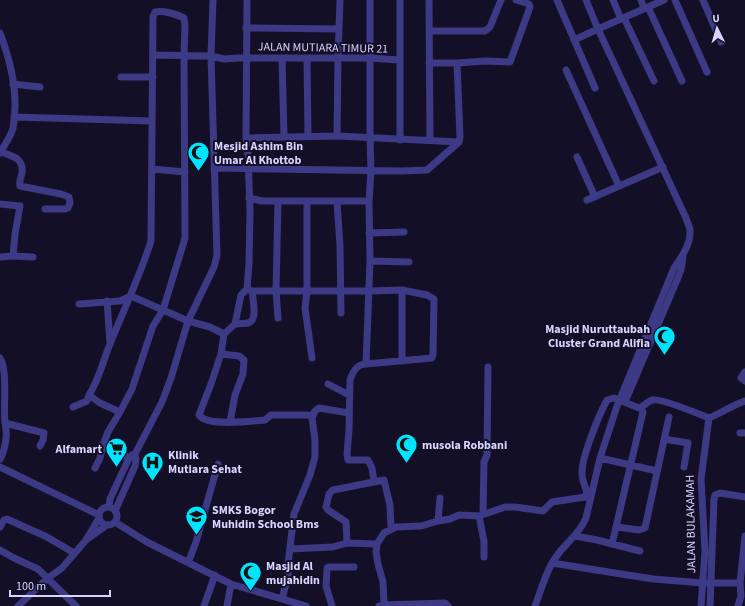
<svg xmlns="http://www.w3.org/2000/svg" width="745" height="606" font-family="'Source Sans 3',sans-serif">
<rect width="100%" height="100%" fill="#130f26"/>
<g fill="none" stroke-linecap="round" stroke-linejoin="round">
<path stroke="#3d3a85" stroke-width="7" d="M 247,0 L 246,138 L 337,136 L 459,142
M 429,0 L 430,139
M 557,0 L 595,88
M 613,0 L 621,19
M 641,0 L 644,9
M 675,0 L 707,72
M 703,0 L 721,42
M 648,7 L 682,81
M 624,18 L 654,81
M 246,28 L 339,29
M 430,31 L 485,31 L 490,27 L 501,0
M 0,33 C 11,62 19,96 13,128 C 11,137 4,145 0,153
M 574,40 L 598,29 L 586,0
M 153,55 L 211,56 L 224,59 L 238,58 L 370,58 L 399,60
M 282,58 L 284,136
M 307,58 L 308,136
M 429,63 L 457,63 L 485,61 L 510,62 L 530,7 L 529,4 L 516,0
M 566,70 L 619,186
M 121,77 L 153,77
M 13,84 L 40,87
M 14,117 L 152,121
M 337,136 L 338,58 L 340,0
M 246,138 L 248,155 L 250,210 L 249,264 L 247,289 L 241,295 L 235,324 L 224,334 L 221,354 L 211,384 L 199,415 C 207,427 252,421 265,420 L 271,415 L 309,415 L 312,418 L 315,440 L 315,457 L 310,475 L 294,514 L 288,564 L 288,576 L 282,599
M 400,140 L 400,0
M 1,152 C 12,156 24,158 22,173 C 21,177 19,181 20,186 L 61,194 L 69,197 L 70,203 L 68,208 L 65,209 L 45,209
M 577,157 L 595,197
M 214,168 L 402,171 L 427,170 L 459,142 L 460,137 L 457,63
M 152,169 L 185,172
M 249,198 L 262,201 L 369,201
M 587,200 L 663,167
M 337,201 L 340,246 L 341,313
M 307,202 L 307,291 L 305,308 L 312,358
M 0,204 L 20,206 L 15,234 L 13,256 L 33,257
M 369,233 L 404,232
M 0,257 L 13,256
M 370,261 L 409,262
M 247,289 L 252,291 L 368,291 L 402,290 L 427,295 L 434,299 L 433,354 L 432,358 L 366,364 L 370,261 L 369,201 L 371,170 L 370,137 L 370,0
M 402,290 L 402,361
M 107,301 L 110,343
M 79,304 L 120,301 L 131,296 L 188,321 L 210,327 L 224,334
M 278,318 L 276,291 L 278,201
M 235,324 C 239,323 244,324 248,323 C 258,321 253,300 252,291
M 221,354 L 239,356 L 244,360 L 243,374 L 235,395 L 230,422
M 0,358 C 8,371 3,406 5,423 C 6,428 7,433 6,439 C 5,446 4,453 0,459
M 366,364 C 357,364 353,371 350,380 L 349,430 L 347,454 L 348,460 L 368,460 L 372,468 L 374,482
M 745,372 L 741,378 L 745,381
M 328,384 L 349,395
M 625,402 L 677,280 L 681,270 L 683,257
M 73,407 L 87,401 L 89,395
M 120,412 L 100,403 L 89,395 C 99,380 103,361 110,344 C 124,309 140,276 151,241 L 153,17 L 155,12 C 163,10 176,14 184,18 L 185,25 L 184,56 L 185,238 L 163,310 L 153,326 L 132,389 L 120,412 L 108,432 L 103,445 L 129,458
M 312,418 L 315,411 L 319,408 L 349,413
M 5,423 L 44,433 L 43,440 L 40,446
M 740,433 L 745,433
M 664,439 L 688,443 L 684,467
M 135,454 L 162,402 L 171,378 L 188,321 L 214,267 L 217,255 L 211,56 L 213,0
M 600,458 L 657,471
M 0,467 L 99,515
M 95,468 L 100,458 L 103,445
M99 516a9 9 0 1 1 18 0a9 9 0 1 1-18 0Z
M 109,507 L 110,499 L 129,458 L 132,455
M 115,511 L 135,466 L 136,459 L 135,454
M 483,514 L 484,462 L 487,455 L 488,367
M 479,516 L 484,541 L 484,557
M 438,521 L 440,498
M 115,522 L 147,542 L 231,584 L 306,606
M 0,527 L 4,520 L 7,519 L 47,537 L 74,553
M 617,527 L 639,530 L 645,528 L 669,417
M 575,536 L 597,540 L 640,551
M 86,540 L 99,518
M 347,543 L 346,522 L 328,510 L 326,507 L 329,494 L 333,490 L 384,480 L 390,505 L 391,529
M 612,544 L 643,412
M 290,549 L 333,547 L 347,543 L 377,544
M 0,550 L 14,558 L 38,569 L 76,606
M 188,561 L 190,558 L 196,542 L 218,464
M 552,563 L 653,579 L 703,583 L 740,583 L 741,596 L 738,606
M 740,583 L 745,536
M 384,605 L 445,603 L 448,606
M 18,606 L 48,578 L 62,568 L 86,540 L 107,525
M 204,606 L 215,575
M 227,606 L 231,584
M 332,606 L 326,586 L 327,568 L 329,567 L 354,567
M 379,606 L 384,605 L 383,582 L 378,564 L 376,552 L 377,544 L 384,533 L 396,527 L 421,526 L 438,521 L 450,519 L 459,515 L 479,516 L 505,507 L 515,507 L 543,511 L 552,502 L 585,497 L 587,492 C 585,486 582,480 582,474 C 581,458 599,415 607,400 L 614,398 L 639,408 C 645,406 647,401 653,400 C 661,398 699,414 709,418
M 535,606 C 541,591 546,570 556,557 C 566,542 579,535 586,518 L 600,458 L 617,406 L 674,268 C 681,258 691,244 690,231 C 690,227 687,222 686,218 L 598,29 L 664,0
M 701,606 L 705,551 L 701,479 L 709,418 C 722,413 732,405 745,401
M 710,606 L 714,499 L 715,495 L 720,493 L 745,497"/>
</g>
<defs>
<symbol id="mosque-pin" viewBox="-11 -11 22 30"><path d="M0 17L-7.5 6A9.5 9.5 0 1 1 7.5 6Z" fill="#00e5ff" stroke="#130f26"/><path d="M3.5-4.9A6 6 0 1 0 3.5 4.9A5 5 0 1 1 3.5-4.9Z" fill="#111"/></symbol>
<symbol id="supermarket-pin" viewBox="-11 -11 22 30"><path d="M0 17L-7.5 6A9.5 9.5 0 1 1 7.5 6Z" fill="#00e5ff" stroke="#130f26"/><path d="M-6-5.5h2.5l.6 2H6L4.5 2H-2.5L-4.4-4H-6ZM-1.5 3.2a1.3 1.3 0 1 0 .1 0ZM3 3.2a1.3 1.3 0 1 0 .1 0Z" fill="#111"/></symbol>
<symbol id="hospital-pin" viewBox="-11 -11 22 30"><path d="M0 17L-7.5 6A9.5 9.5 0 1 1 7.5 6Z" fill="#00e5ff" stroke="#130f26"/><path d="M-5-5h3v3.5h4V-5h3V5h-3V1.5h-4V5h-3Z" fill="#111"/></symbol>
<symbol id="school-pin" viewBox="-11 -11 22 30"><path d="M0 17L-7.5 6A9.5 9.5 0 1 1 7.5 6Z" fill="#00e5ff" stroke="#130f26"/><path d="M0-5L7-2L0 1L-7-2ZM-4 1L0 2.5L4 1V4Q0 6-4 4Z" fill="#111"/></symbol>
</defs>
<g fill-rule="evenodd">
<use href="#mosque-pin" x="186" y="140" width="25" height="34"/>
<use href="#mosque-pin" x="652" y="324" width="25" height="34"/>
<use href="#mosque-pin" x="394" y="432" width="25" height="34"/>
<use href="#supermarket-pin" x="104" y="436" width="25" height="34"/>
<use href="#hospital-pin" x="140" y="450" width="25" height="34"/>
<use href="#school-pin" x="184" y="504" width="25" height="34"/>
<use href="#mosque-pin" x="238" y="560" width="25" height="34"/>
</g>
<g text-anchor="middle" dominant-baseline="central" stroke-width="4" stroke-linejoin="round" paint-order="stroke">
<g font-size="12" fill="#d9d4ff" stroke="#130f26">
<text transform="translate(323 48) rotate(1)">JALAN MUTIARA TIMUR 21</text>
<text transform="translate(691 524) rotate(-91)">JALAN BULAKAMAH</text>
</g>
<g font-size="12" font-weight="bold" fill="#d9d4ff" stroke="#130f26" text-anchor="start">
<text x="214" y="146">Mesjid Ashim Bin<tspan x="214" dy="14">Umar Al Khottob</tspan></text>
<text x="650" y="329" text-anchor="end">Masjid Nuruttaubah<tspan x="650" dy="14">Cluster Grand Alifia</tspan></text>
<text x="422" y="445">musola Robbani</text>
<text x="102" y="449" text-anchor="end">Alfamart</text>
<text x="168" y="455">Klinik<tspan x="168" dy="14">Mutiara Sehat</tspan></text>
<text x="212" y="510">SMKS Bogor<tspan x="212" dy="14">Muhidin School Bms</tspan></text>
<text x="266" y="566">Masjid Al<tspan x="266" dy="14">mujahidin</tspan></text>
</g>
</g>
<g transform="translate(717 28) rotate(355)" stroke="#130f26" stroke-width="3" paint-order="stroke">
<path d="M0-3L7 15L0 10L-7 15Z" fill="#d9d4ff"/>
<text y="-6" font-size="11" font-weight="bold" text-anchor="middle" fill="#d9d4ff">U</text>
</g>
<path d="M10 590v6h100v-6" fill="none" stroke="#d9d4ff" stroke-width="2"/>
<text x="16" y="590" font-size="12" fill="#d9d4ff" stroke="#130f26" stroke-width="3" paint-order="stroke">100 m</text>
</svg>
